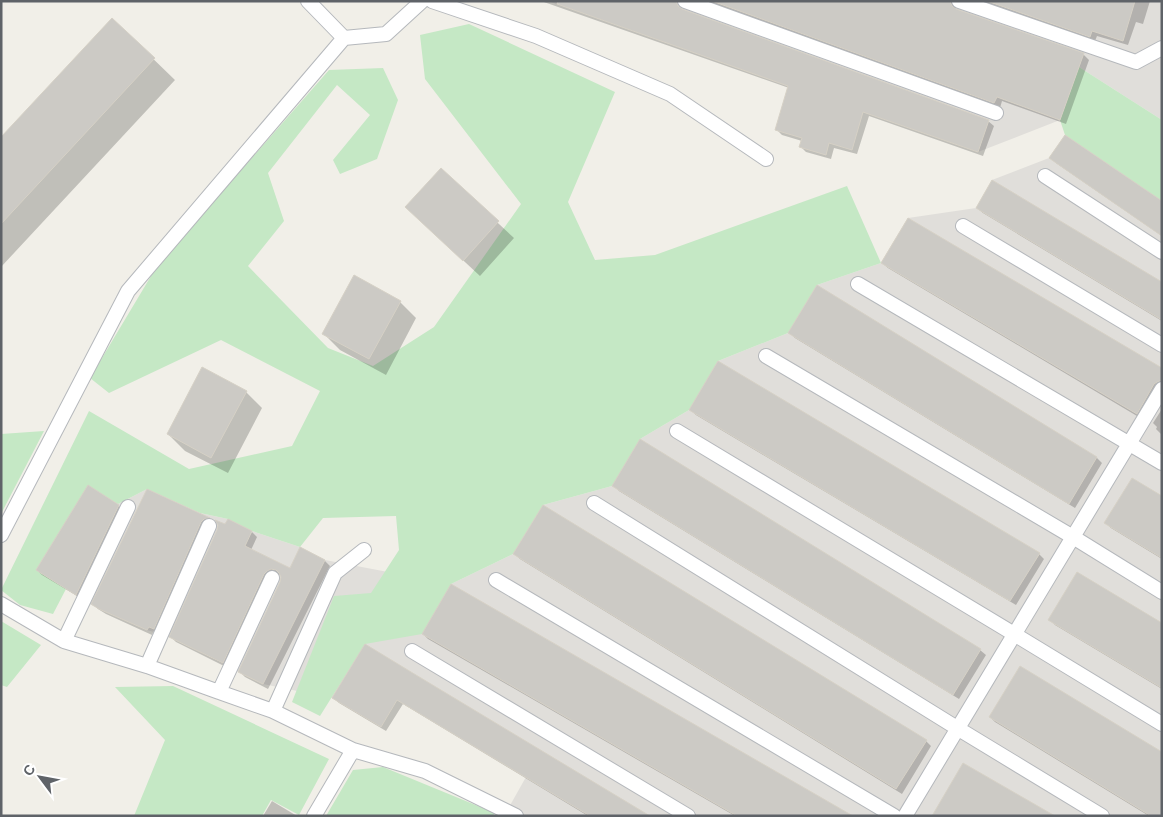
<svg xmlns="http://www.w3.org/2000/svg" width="1163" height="817" font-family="'DM Sans',sans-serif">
<rect width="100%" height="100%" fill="#f1efe8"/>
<path fill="#e0deda" d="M 548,1 L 1162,1 L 1162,120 L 1079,67 L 1060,120 L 978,152 Z
M 1065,135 L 1162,201 L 1162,816 L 504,816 L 526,777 L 397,700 L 381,727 L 332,698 L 263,684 L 170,637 L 147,630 L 93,606 L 36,570 L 88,485 L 118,504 L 147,489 L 200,513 L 228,519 L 252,531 L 300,547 L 325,560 L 451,584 L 513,554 L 543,505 L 612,486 L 640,439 L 689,410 L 718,361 L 788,333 L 817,285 L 881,263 L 908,218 L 976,208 L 992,180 L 1049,158 Z"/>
<path fill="#c5e8c5" d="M 469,24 L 615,92 L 568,202 L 595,260 L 655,255 L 847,186 L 881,263 L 817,285 L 788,333 L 718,361 L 689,410 L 640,439 L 612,486 L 543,505 L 513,554 L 451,584 L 422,634 L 365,644 L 320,716 L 292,702 L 334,596 L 371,593 L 399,550 L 396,516 L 323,518 L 300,547 L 252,531 L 228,519 L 200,513 L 147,489 L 118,504 L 88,486 L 36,570 L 66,589 L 53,614 L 20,605 L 1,590 L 89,411 L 189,469 L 292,446 L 320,391 L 221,340 L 109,393 L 90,378 L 157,266 L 329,70 L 383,68 L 398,100 L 377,159 L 340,174 L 333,160 L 370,115 L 337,85 L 268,173 L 284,221 L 248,266 L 328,348 L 373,366 L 434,327 L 521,204 L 425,79 L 420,35 Z
M 1079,67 L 1162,120 L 1162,201 L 1065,135 L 1060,120 Z
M 44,431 L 1,514 L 1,434 Z
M 1,621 L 41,645 L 7,687 L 1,685 Z
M 173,686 L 329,759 L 299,815 L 271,800 L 262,816 L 134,816 L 165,740 L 115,687 Z
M 383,767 L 495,813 L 493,816 L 326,816 L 353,770 Z"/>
<path fill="#0003" d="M 541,1 L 638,1 L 988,121 L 994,126 L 983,156 L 869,116 L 857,154 L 834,148 L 831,159 L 806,152 L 801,147 L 802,141 L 782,135 L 777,130 L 789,88 Z
M 709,1 L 957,1 L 956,3 L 956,11 L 1083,54 L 1089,60 L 1066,124 L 1002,101 L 1000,108 L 711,4 Z
M 979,1 L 1150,1 L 1143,24 L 1136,22 L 1128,45 L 1097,36 L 1095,41 Z
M 112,19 L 175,80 L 1,267 L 1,139 Z
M 1051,158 L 1162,203 L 1162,236 L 1056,163 Z
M 441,170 L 514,238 L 480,276 L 423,223 Z
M 977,208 L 1162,283 L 1162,321 L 983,213 Z
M 882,263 L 1162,371 L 1162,388 L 1142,419 L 888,268 Z
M 817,287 L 1097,458 L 1102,463 L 1075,508 L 795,338 L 789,332 Z
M 400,302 L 416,318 L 386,375 L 340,350 L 324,334 Z
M 246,392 L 262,408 L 228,473 L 185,451 L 168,434 Z
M 1162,409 L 1162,435 L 1156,429 L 1157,427 L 1153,423 Z
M 691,410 L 1039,554 L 1044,559 L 1016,605 L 696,415 Z
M 614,485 L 980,650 L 986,655 L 959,699 L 619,491 Z
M 147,490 L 210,519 L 214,523 L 159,634 L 154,631 L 152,635 L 106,614 L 98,609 L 93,604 Z
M 1162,497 L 1162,559 L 1111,528 L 1106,523 Z
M 119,506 L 124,511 L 82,599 L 42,575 L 37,570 Z
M 252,532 L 257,537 L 251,550 L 290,570 L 325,561 L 330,566 L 268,689 L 245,677 L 240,672 L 281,582 L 281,575 L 277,574 L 228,668 L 176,642 L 171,637 Z
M 515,554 L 926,741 L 931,746 L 902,794 L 520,559 Z
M 1050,619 L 1162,625 L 1162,689 L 1055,625 Z
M 423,634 L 851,816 L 735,816 L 428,639 Z
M 365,645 L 648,816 L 588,816 L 403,704 L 386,731 L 339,703 L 334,698 Z
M 990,717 L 1162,816 L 1149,816 L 995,722 Z
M 272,801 L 297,816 L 263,816 Z"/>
<path fill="#cccac5" stroke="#d6d1c6" d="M 558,1 L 676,1 L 678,6 L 682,9 L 989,120 L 978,152 L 863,112 L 852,150 L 829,143 L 826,155 L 799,147 L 802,138 L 775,130 L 788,86 L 557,4 Z
M 712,1 L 950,1 L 952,6 L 956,9 L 1084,53 L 1060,120 L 997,97 L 994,103 Z
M 987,1 L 1135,1 L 1123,41 L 1092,31 L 1090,37 Z
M 112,18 L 155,58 L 1,224 L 1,137 Z
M 1065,135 L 1162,201 L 1162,236 L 1049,158 Z
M 441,168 L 499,221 L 463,261 L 405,207 Z
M 992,180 L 1162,282 L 1162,320 L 976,208 Z
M 908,218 L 1162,368 L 1162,380 L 1157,382 L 1154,384 L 1137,414 L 881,263 Z
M 354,275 L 401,301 L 369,359 L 322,334 Z
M 817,285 L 1097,457 L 1069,504 L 788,333 Z
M 718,361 L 1040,553 L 1010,601 L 689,410 Z
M 202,367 L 247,391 L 211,458 L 167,434 Z
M 640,439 L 981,649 L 953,695 L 612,486 Z
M 1132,478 L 1162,496 L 1162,558 L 1104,523 Z
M 88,485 L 119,505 L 76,595 L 36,570 Z
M 147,489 L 210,518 L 204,519 L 201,522 L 154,629 L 149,627 L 147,630 L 99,609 L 91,604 Z
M 543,505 L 927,740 L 896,789 L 513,554 Z
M 228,519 L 252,531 L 245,546 L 290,568 L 300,547 L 325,560 L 263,684 L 238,672 L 280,582 L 281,577 L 279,573 L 276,570 L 271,569 L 267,571 L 264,574 L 223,663 L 169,637 L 217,530 L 218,525 L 215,520 L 225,524 Z
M 1077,572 L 1162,623 L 1162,688 L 1048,620 Z
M 451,584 L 853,816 L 737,816 L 422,634 Z
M 365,644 L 411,672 L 650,816 L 590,816 L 397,700 L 381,727 L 332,698 Z
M 1020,666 L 1162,752 L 1162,816 L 1151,816 L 989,717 Z
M 963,763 L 1055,816 L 932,816 Z"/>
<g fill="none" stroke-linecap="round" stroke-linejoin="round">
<defs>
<path id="service" d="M 308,1 L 344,38
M 432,1 L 536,36 L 670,94 L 766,159
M 685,1 L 996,113
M 959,1 L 1136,62 L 1162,48
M 1045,176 L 1162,252
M 963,226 L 1162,345
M 858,284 L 1162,463
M 766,356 L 1073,537 L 1162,592
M 677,431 L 1014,634 L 1162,724
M 594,503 L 957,728 L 1102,816
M 1,535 L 128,291 L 344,38 L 386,34 L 422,1
M 496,580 L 894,816
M 1,604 L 64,641 L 128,507
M 64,641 L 147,666 L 209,526
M 412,651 L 688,816
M 147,666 L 219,692 L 272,578
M 219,692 L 273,711 L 335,573 L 364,550
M 273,711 L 353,750 L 314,816
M 353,750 L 425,771 L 516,816
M 905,816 L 1162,389"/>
</defs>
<use href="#service" stroke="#b5b8bc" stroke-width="16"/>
<use href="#service" stroke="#fff" stroke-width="14"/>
</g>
<rect width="1163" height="817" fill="none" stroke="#5f6368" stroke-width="5"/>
<g transform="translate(40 777) rotate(302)" stroke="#ffffff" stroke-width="4" paint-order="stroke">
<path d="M0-4L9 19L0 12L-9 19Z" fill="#5f6368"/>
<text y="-8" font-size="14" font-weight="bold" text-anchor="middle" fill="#5f6368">С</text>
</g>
</svg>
